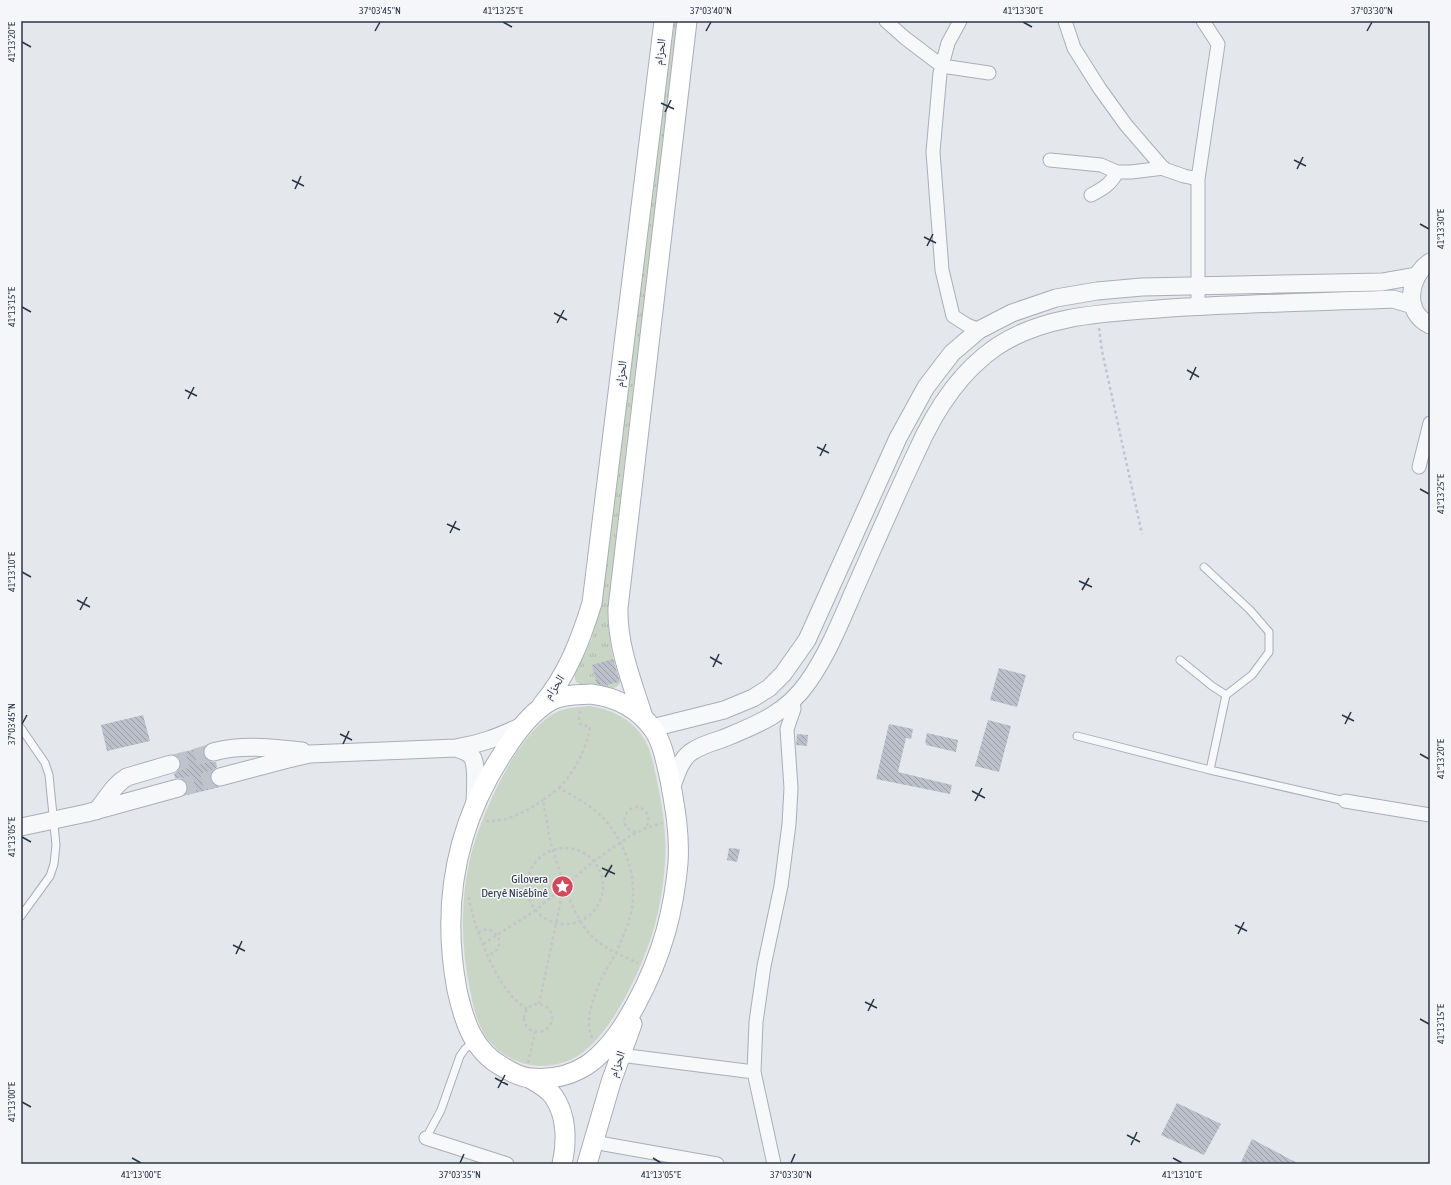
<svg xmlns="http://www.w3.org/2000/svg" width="1451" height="1185" font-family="'Asap Condensed','Noto Naskh Arabic',sans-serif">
<defs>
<pattern id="grass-tufts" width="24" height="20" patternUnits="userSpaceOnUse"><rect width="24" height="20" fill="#c9d6c5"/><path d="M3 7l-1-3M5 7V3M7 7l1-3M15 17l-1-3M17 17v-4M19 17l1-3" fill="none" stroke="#adb8ab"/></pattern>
<pattern id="building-back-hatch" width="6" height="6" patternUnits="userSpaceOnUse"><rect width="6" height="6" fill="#bbc0ca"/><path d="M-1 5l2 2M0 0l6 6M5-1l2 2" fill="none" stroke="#989da6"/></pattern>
</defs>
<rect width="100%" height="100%" fill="#e4e7ec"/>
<path fill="url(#grass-tufts)" d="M 671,21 L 678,21 L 627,441 L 608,613 C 608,638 613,660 620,683 L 618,686 L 614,688 L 582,685 L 576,682 L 574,674 L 592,638 L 600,609 Z"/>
<path fill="#c9d6c5" d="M 590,706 C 611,709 631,719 643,737 C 651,748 653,763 656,776 C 662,804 667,832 665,861 C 664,883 660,906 654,928 C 643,966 613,1033 579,1055 C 565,1064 548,1068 531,1065 C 514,1063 496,1051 486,1037 C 477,1023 473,1006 470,990 C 461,947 460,902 470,859 C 480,817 517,730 559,711 C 569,707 580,707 590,706 Z"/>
<path fill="url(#building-back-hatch)" d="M 613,659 L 620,682 L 605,685 L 597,684 L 592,665 Z
M 999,668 L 1026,675 L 1017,707 L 990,700 Z
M 143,715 L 150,741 L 107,751 L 101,725 Z
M 988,720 L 1011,726 L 999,772 L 975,766 Z
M 889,724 L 913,729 L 911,739 L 906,738 L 898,772 L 952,785 L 950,794 L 876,779 Z
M 927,733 L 958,740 L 956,752 L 926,745 L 926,743 L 925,743 Z
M 797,734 L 808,735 L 807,746 L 796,745 Z
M 205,746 L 203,754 L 205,758 L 210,762 L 216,762 L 217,767 L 213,770 L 210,774 L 210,780 L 213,784 L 220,787 L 183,796 L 188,791 L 188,786 L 185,781 L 180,778 L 175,778 L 174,774 L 178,771 L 181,767 L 181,762 L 178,757 L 174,755 Z
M 729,848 L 740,849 L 737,862 L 727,860 Z
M 1177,1103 L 1221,1124 L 1204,1155 L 1161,1135 Z
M 1252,1139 L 1299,1164 L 1240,1164 Z"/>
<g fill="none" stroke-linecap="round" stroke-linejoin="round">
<path stroke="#bfc3cb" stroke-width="17" stroke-dasharray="17 8" stroke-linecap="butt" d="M 171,764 L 213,752
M 178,788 L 220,777"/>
<defs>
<path id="service" d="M 1180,660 L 1212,686 L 1226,695 L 1252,675 L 1269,652 L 1269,632 L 1250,610 L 1204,567
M 21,728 L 45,763 L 49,775 L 56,845 L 54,864 L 50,876 L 21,916
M 1077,736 L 1210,770 L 1345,801
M 1210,770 L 1226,695
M 426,1138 L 441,1110 L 460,1056 L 465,1049 L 474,1041"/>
<path id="minor" d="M 886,21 L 905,38 L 942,66 L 989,73
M 960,21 L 948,43 L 940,73 L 933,152 L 942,270 L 953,316 L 967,325 L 979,330
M 1065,21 L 1074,48 L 1100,89 L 1126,125 L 1164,169 L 1184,176 L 1198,179
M 1050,160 L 1101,165 L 1117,172 L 1131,172 L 1164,168
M 1091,195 C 1104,188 1111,184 1117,172
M 1198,307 L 1198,179 L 1218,44 L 1203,21
M 1419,467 L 1430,423
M 1345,801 L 1430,815
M 620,1055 L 754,1072
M 426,1138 L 507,1164
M 593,1142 L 717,1164
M 774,1164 L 754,1072 L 756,1022 L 764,966 L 781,886 L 789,824 L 791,788 L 787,729 L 794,709 L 793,700"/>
<path id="tertiary" d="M 1430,262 C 1408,277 1403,312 1430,325
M 652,728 L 724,710 L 753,698 L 769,688 L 783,674 L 807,640 L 898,438 L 926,387 L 952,353 L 979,330 L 1012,313 L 1056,298 L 1097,291 L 1142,287 L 1382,282 L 1416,276
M 456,748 C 462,750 469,752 472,757 C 478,766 475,793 475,804
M 213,752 C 243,744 272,748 302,751
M 220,777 L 288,759 L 310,754 L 456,748 C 481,744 499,737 522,726
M 671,789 C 676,776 679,761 691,752 C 700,746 712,742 722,739 C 756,725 786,714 808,682 C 827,655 840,623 853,593 C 874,546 894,499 916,453 C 934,412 958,373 996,347 C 1046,313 1112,313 1171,308 C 1238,304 1305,302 1372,300 L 1393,299 L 1413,305
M 96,811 C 107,799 113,785 127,777 L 171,764
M 21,827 L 87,813 L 178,788"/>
<path id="secondary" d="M 591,694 C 615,697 638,708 653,729 C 663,743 666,763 670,780 C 675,807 680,835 678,863 C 676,886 672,909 666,931 C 654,973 624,1040 587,1065 C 570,1076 550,1080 530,1078 C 520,1077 511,1072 503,1067 C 473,1051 464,1021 457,990 C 441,904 456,823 505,750 C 517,731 532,711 552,700 C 564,694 578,695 591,694 Z
M 542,705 C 567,676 581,639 592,603 L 664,21
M 643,717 C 632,682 617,646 618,608 L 687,21
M 529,1078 C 538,1083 548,1088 554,1097 C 567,1116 567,1142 562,1164
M 587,1164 L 611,1082 L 632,1024"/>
</defs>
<use href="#service" stroke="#a9aeb7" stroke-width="9"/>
<use href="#minor" stroke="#a9aeb7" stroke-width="15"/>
<use href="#tertiary" stroke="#a9aeb7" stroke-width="19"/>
<use href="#secondary" stroke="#a9aeb7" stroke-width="21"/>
<path stroke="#c2c5cb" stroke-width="2.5" stroke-dasharray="3 3" stroke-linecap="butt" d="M 1099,328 L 1102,351 L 1142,534
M 559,788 C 575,771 586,750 590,727 L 580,724 L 579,718 L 580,711
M 486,821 C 508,822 525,812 543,800
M 636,832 C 611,827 632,795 646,812 C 650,817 648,823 646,828
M527 886a38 38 0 1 1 76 0a38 38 0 1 1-76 0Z
M 469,897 C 472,922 491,970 507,990 C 512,998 520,1004 527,1009
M 478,932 L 488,929 C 498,933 501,940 498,949 L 488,956
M 483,944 L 536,910 L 594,861 L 630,836 L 646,828 L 662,823
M524 1018a14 14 0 1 1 28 0a14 14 0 1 1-28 0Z
M 539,1004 L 564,886 L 551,844 L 543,800 L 559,788 C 575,797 592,806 604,819 C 625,842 637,876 632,907 C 630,923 622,938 616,953 C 583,936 578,918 564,886
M 592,1038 C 581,1013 603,975 616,953 L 638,963
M 528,1063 L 535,1032"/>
<use href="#service" stroke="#f7f8fa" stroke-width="7"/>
<use href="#minor" stroke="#f7f8fa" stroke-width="13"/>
<use href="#tertiary" stroke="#f7f8fa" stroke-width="17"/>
<use href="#secondary" stroke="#fff" stroke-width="19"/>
</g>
<path fill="none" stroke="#2b3445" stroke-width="1.5" d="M 503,22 L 512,27M 1023,22 L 1032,27M 375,31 L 380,22M 706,31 L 711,22M 1367,31 L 1372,22M 22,42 L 31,47M 661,103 L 674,109M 665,112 L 671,100M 1294,160 L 1306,166M 1297,169 L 1303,157M 292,180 L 304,186M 295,189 L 301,176M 1420,224 L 1429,229M 924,237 L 936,243M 927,246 L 933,234M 22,307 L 31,312M 554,313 L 567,320M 557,323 L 564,310M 1187,370 L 1199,377M 1190,380 L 1196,367M 185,390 L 197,396M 188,399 L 194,387M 817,447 L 829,453M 820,456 L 826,444M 1420,489 L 1429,494M 447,524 L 460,530M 450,533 L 456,521M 22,572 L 31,577M 1079,581 L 1092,587M 1082,590 L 1089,578M 77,600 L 90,607M 80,610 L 87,597M 710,657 L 722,664M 713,667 L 719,654M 1342,715 L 1354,721M 22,724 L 27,715M 1345,724 L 1351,712M 340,734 L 352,740M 343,744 L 349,731M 1420,754 L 1429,759M 972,791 L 985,798M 975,801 L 982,788M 22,837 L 31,842M 602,868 L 615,874M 605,877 L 612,865M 1235,925 L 1247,931M 1238,934 L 1244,922M 233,945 L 245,951M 236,954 L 242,941M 865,1002 L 877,1008M 868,1011 L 874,999M 1420,1019 L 1429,1024M 495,1078 L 508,1085M 498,1088 L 505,1075M 22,1102 L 31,1107M 1127,1135 L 1140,1142M 1131,1145 L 1137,1132M 132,1158 L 141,1163M 653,1158 L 661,1163M 1173,1158 L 1182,1163M 460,1163 L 464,1154M 791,1163 L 795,1154"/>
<defs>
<symbol id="sight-disc" viewBox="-11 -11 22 22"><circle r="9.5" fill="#d1495b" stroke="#f4f6f9"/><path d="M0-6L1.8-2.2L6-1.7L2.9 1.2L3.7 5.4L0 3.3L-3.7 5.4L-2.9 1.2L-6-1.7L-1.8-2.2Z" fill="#fff"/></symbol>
</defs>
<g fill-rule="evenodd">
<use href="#sight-disc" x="550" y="874" width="25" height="25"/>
</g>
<g text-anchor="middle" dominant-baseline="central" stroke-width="3" stroke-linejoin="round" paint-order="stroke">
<g font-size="12" fill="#2b3445" stroke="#f4f6f9">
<text transform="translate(660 52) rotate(-83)">الحزام</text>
<text transform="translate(621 374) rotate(-83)">الحزام</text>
<text transform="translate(554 687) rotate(-56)">الحزام</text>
<text transform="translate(617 1064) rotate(-71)">الحزام</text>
</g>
<g font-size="12" fill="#2b3445" stroke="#f4f6f9" text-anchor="end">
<text x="548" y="879">Gilovera<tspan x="548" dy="14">Deryê Nisêbînê</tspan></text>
</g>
</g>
<rect width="1451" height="1185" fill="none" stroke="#f4f6f9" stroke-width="44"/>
<rect x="22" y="22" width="1407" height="1141" fill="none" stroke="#2b3445" stroke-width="1.5"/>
<g font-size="10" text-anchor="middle" fill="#2b3445">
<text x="380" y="14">37°03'45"N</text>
<text x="503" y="14">41°13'25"E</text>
<text x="711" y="14">37°03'40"N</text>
<text x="1023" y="14">41°13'30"E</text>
<text x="1372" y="14">37°03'30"N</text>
<text transform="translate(11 42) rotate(-90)" y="4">41°13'20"E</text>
<text transform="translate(1440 229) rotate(-90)" y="4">41°13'30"E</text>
<text transform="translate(11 307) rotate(-90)" y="4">41°13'15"E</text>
<text transform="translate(1440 494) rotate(-90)" y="4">41°13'25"E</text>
<text transform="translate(11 572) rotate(-90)" y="4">41°13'10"E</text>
<text transform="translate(11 724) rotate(-90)" y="4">37°03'45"N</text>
<text transform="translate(1440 759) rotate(-90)" y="4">41°13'20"E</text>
<text transform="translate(11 837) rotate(-90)" y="4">41°13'05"E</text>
<text transform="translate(1440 1024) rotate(-90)" y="4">41°13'15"E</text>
<text transform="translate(11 1102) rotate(-90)" y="4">41°13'00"E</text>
<text x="141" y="1178">41°13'00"E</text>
<text x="460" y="1178">37°03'35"N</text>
<text x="661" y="1178">41°13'05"E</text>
<text x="791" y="1178">37°03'30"N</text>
<text x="1182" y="1178">41°13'10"E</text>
</g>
</svg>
